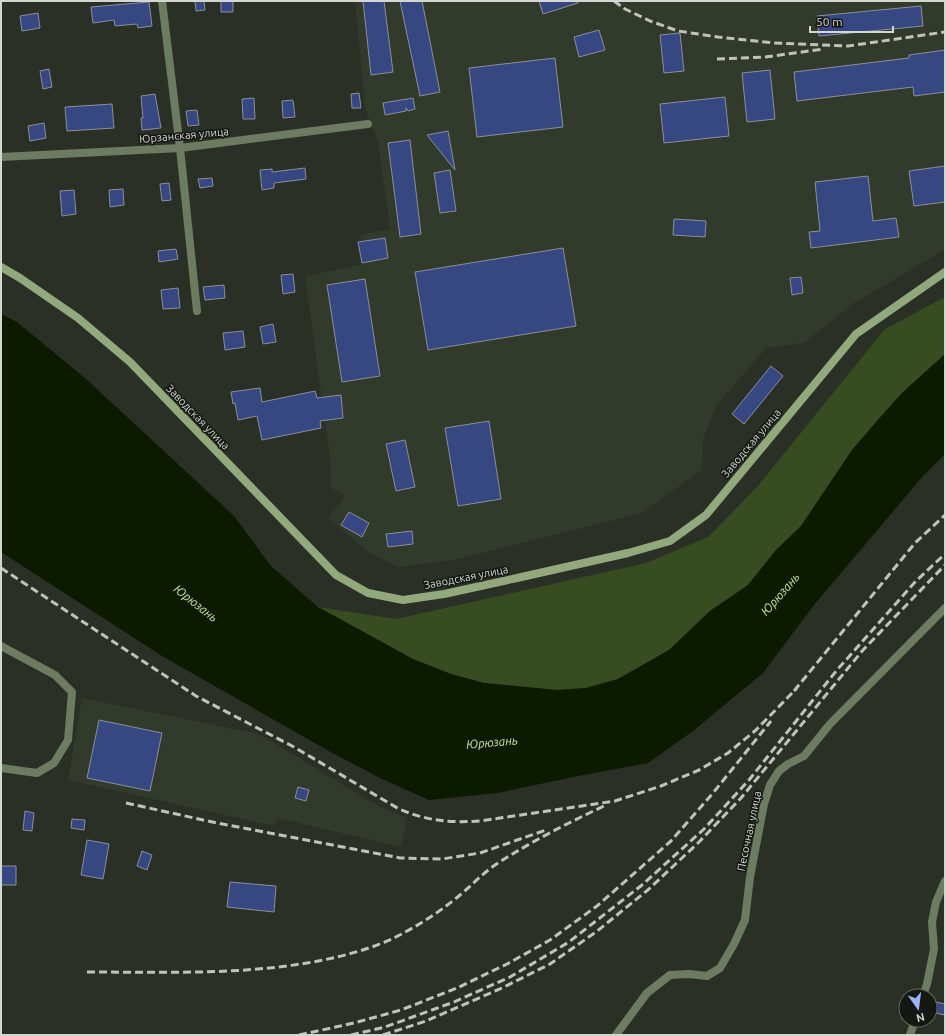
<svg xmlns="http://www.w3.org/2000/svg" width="946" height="1036" font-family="Ubuntu,sans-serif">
<rect width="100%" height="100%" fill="#2a3026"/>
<path fill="#323a2b" d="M 355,1 L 945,1 L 945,250 L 854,303 L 804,343 L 766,348 L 716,406 L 703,439 L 702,470 L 642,513 L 454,560 L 399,567 L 369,553 L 328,518 L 345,496 L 331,488 L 330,458 L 305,276 L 364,264 L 360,235 L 390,229 L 378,140 L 365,109 Z
M 82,698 L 259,734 L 380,807 L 407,818 L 401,847 L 277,818 L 274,826 L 68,780 Z"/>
<path fill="#374d21" d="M 945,297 L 945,354 L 902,393 L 852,450 L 801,526 L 776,550 L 748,585 L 710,611 L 669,650 L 618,679 L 586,688 L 557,690 L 484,683 L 451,674 L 413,659 L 318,607 L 396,619 L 646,563 L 708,537 L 757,487 L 885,329 Z"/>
<path fill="#0c1b00" d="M 1,314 L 17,322 L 86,379 L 234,516 L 271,566 L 318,607 L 413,659 L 451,674 L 484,683 L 557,690 L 586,688 L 618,679 L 669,650 L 710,611 L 748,585 L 776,550 L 801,526 L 852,450 L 876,422 L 902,393 L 945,354 L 945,454 L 923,476 L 814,605 L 763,673 L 693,731 L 648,763 L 573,777 L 498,793 L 429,800 L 380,778 L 327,750 L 162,656 L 1,552 Z"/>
<path fill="#374781" stroke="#8b8f9b" d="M 195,1 L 204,1 L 205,10 L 196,11 Z
M 221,1 L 233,1 L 233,12 L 221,12 Z
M 363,1 L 384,1 L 393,72 L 371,75 Z
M 400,1 L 422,1 L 440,92 L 420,96 Z
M 539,1 L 578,1 L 578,3 L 543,14 Z
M 149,2 L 152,26 L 138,28 L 137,24 L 115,26 L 114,20 L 93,23 L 91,7 Z
M 921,6 L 923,26 L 819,36 L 817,16 Z
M 38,13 L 40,28 L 22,31 L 20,16 Z
M 599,30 L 605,50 L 579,57 L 574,37 Z
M 680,33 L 684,71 L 664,73 L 660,35 Z
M 945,50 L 945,92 L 914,96 L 913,87 L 797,101 L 794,72 L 909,58 L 909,55 Z
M 555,58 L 563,127 L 477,137 L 469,68 Z
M 49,69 L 52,87 L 43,89 L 40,71 Z
M 770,70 L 775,119 L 747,122 L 742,73 Z
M 359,93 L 361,108 L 352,108 L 351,94 Z
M 155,94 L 161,128 L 142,130 L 141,118 L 143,118 L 141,96 Z
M 725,97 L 729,136 L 664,143 L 660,104 Z
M 254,98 L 255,119 L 243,119 L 242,99 Z
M 413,98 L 415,109 L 408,111 L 406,108 L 406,111 L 385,115 L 383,103 Z
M 293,100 L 295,117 L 283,118 L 282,101 Z
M 112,104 L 114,128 L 67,131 L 65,107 Z
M 197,110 L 199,125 L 188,126 L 186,111 Z
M 44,123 L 46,138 L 30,141 L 28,126 Z
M 448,131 L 455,170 L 427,135 Z
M 410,140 L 421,234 L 400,237 L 388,143 Z
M 945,166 L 945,202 L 914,206 L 909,171 Z
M 305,168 L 306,179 L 274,183 L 274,188 L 262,190 L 260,170 L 272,169 L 272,172 Z
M 450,170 L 456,211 L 440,213 L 434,173 Z
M 868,176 L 873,221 L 896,218 L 899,237 L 811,248 L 809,232 L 820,231 L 815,182 Z
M 212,178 L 213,186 L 200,188 L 198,179 Z
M 169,183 L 171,200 L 162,201 L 160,184 Z
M 123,189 L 124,205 L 110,207 L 109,190 Z
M 74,190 L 76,214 L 62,216 L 60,191 Z
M 674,219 L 706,221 L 705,237 L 673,235 Z
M 385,238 L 388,258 L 362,263 L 358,242 Z
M 563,248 L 576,326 L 428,350 L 415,272 Z
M 176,249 L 178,259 L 159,262 L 158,251 Z
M 293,274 L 295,292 L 283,294 L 281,275 Z
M 801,277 L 803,293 L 792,295 L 790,278 Z
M 365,279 L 380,376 L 342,382 L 327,285 Z
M 224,285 L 225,298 L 205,300 L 203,287 Z
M 178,288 L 180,308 L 163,309 L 161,290 Z
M 273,324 L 276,342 L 263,344 L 260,327 Z
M 243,331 L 245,347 L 225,350 L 223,333 Z
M 771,366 L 783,376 L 744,424 L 732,414 Z
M 260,388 L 262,402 L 315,391 L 317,398 L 341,395 L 343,418 L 320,421 L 321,428 L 262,440 L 257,416 L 238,420 L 235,403 L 233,404 L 231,392 Z
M 489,421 L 501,499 L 458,506 L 445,428 Z
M 405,440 L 415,487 L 396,491 L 386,444 Z
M 349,512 L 369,523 L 362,537 L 341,525 Z
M 412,531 L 413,544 L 388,547 L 386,534 Z
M 99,720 L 162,733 L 150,791 L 87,778 Z
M 298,787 L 309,790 L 306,801 L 295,798 Z
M 25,811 L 34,813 L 32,831 L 23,830 Z
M 72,819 L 85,820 L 84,830 L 71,828 Z
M 87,840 L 109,844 L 103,879 L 81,875 Z
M 142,851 L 152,855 L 147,870 L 137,866 Z
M 1,866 L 16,866 L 16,885 L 1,885 Z
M 230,882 L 276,886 L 274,912 L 227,907 Z
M 932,1001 L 945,1004 L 945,1015 L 930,1012 Z"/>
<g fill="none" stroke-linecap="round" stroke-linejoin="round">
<path stroke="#6d7c61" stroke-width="8" d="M 162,1 L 180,148 L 197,311
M 1,157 L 180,148 L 368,124
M 1,646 L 55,675 L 72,692 L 68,740 L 54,763 L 37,773 L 1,768
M 923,996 L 927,984 L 934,949 L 932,922 L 936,902 L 945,881
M 616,1035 L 647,993 L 670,975 L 689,974 L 707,976 L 720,968 L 734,944 L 745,920 L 750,877 L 764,804 L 770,785 L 779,771 L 788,764 L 804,756 L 830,724 L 945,608
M 910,1035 L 915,1020"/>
<path stroke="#91a97c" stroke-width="8" d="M 1,267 L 20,278 L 78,318 L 130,362 L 336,575 L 368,593 L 403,600 L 444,594 L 517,578 L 628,553 L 670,541 L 706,515 L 856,334 L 945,272"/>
<path stroke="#c0c3bc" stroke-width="3" stroke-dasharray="8 4" stroke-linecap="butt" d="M 614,1 L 625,9 L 650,21 L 678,31 L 718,37 L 774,43 L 848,46 L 945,32
M 717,59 L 765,57 L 824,49
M 1,568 L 196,696 L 294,747 L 399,809 C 428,821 449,823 480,821 L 615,801 L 661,786 L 699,770 L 728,753 L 756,730 L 797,688
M 794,691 L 915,543 L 945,515
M 126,803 L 217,823 L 400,858 L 442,859 L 480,853 L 546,830
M 87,972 C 161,972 235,975 307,963 C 336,958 365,951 392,939 C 416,927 440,912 460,895 C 472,885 482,874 495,865 C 530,842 568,823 606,805
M 299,1035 L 354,1023 L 401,1010 L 457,988 L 507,964 L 550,940 L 597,906 L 671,841 L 713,793 L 771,721
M 351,1035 L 385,1027 L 454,1002 L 510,977 L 569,942 L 642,885 L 704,829 L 749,780 L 837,670 L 916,581 L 945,554
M 383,1035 L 426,1021 L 502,988 L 550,964 L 596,932 L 649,889 L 699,842 L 741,798 L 863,650 L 945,565"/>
</g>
<g text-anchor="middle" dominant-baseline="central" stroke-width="3" stroke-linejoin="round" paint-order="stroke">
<g font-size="11" fill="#d4d7d1" stroke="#141712">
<text transform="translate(184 135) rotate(-5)">Юрзанская улица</text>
<text transform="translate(198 417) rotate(46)">Заводская улица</text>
<text transform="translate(751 443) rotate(-50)">Заводская улица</text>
<text transform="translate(466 577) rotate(-11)">Заводская улица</text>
<text transform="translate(749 831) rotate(-78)">Песочная улица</text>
</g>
<g font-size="12" font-style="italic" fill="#bceb8f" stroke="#141712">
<text transform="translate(780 594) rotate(-49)">Юрюзань</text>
<text transform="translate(196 603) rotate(38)">Юрюзань</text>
<text transform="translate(492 742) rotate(-5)">Юрюзань</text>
</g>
</g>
<rect width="946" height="1036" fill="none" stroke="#d4d7d1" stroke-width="4"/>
<g transform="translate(918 1008) rotate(166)"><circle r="19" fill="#141712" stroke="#61645e"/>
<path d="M0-3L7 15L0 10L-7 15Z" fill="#9db4fd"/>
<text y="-6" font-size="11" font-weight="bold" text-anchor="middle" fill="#d4d7d1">N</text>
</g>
<path d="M810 26v6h83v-6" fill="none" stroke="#d4d7d1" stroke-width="2"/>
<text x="816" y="26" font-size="12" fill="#d4d7d1" stroke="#141712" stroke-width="3" paint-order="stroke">50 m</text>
</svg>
